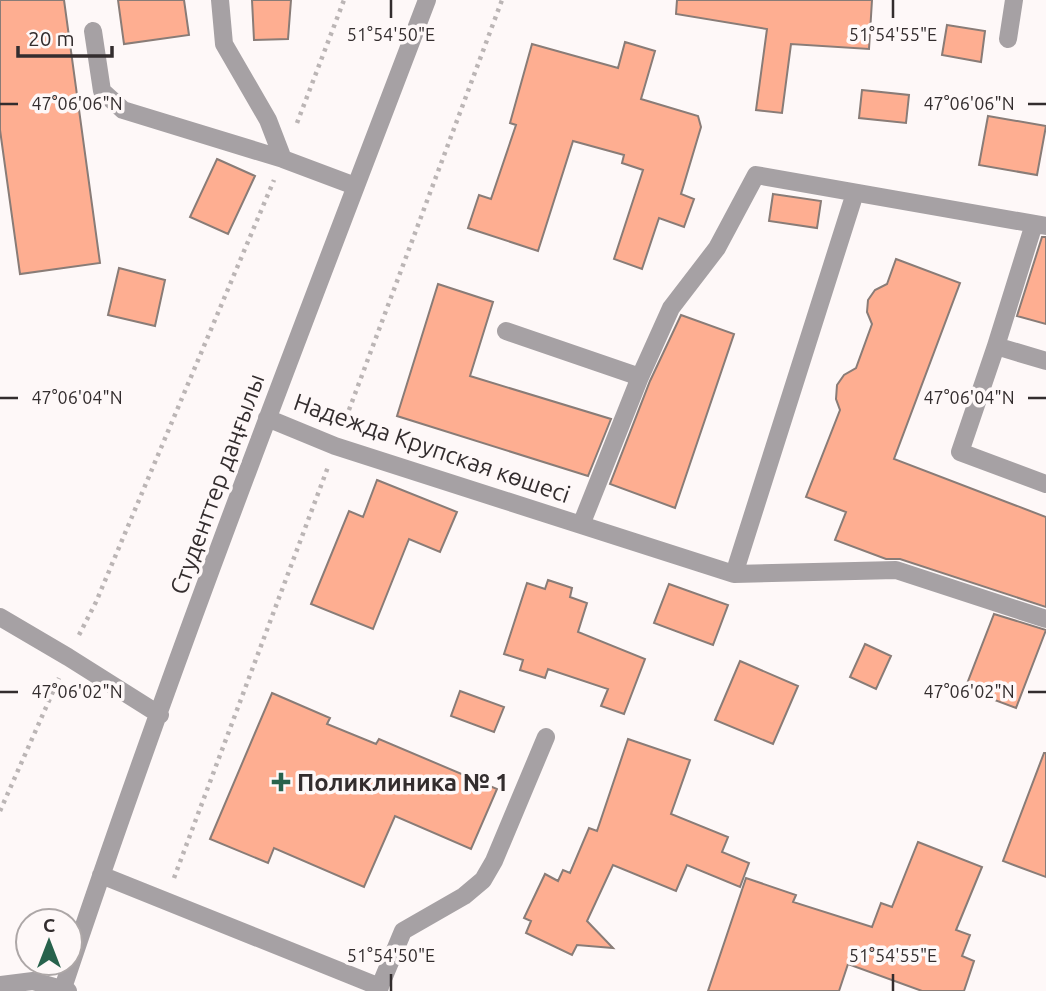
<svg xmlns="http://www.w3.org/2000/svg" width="1046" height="991" font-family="Ubuntu,sans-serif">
<rect width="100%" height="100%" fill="#fef8f8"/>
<path fill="#feae91" stroke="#897c77" stroke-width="2" d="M 0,0 L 64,0 L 100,263 L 20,274 L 0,130 Z
M 118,0 L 184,0 L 189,35 L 124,44 Z
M 252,0 L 291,0 L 288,39 L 254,40 Z
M 677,0 L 872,0 L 869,49 L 791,44 L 782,113 L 756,110 L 767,29 L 676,14 Z
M 947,25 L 985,31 L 981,62 L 942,55 Z
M 625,42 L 655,51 L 641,99 L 698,116 L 701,127 L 681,194 L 694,199 L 684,227 L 659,218 L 642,269 L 614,259 L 643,170 L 622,163 L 624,155 L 573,141 L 538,251 L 468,228 L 479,195 L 491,199 L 516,125 L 510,123 L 532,44 L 618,68 Z
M 862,90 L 909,95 L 906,123 L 859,118 Z
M 988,116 L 1046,126 L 1037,175 L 979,165 Z
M 217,159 L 255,176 L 228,234 L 190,217 Z
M 773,194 L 821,201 L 817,228 L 769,221 Z
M 1042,237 L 1046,237 L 1046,324 L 1017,316 Z
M 896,259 L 960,283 L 894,459 L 1046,517 L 1046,607 L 900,559 L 886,559 L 835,540 L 846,512 L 806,497 L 840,410 L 836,399 L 837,385 L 844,375 L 856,368 L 872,324 L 867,312 L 868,300 L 875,290 L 887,284 Z
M 119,268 L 165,280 L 155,326 L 108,315 Z
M 438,284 L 493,302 L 470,376 L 611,419 L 588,476 L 397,416 Z
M 681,315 L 734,334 L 675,508 L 610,484 L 650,381 Z
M 377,480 L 457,512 L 440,552 L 409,539 L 373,629 L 311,604 L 349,511 L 363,517 Z
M 548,580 L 572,588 L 570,597 L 587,603 L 578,632 L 645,659 L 624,714 L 601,706 L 608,689 L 548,669 L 545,678 L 520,670 L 523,660 L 504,654 L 527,583 L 545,589 Z
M 669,584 L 728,605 L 713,645 L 654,623 Z
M 994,614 L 1046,630 L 1016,708 L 965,689 Z
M 865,644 L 891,656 L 876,689 L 850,677 Z
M 740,661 L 798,686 L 773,744 L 715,720 Z
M 460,691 L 504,707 L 494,732 L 451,716 Z
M 272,693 L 330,718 L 327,724 L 376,744 L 379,739 L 497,789 L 471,849 L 395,816 L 364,887 L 274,848 L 268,863 L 210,839 Z
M 628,739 L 690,760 L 671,814 L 728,837 L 722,852 L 749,863 L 740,887 L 687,865 L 676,891 L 613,865 L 587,921 L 613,948 L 577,945 L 572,955 L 526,933 L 531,921 L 524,918 L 545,874 L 558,881 L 563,870 L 570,873 L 589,828 L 597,831 Z
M 1044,753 L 1046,753 L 1046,877 L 1003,861 Z
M 918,842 L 982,867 L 956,930 L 970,935 L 962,956 L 974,961 L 964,991 L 922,991 L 848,964 L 839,991 L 708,991 L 746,878 L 796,895 L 793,902 L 872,927 L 881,903 L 892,907 Z"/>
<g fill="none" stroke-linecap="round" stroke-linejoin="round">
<path stroke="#bbb5b5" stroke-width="4.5" stroke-dasharray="3.5 5" stroke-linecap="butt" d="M 297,123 L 344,0
M 343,426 L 502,0
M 79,635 L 96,602 L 274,180
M 0,811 L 59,678
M 174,878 L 328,467"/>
<path stroke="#a6a1a4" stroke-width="18" d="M 220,0 L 224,44 L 268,120 L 283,159
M 93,31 L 102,91 L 123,110 L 283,159 L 355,186
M 1008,39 L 1014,0
M 506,331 L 640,377
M 996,346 L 1034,224
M 1046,361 L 996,346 L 960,452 L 1046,484
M 267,418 L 335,446 L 734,574 L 896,570 L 1046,619
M 581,525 L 640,377 L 671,308 L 717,248 L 756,175 L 1046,226
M 734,574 L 855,193
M 0,617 L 68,657 L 160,715
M 101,875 L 380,987
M 0,985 L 33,981 L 68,991
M 63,988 C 174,655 302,328 427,0
M 378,991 L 403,931 L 464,896 L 483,880 L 494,861 L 546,737"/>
</g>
<path fill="none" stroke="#332d2e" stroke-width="2.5" d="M 391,0 L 391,18M 893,0 L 893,18M 0,104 L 18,104M 1028,104 L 1046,104M 0,398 L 18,398M 1028,398 L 1046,398M 0,692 L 18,692M 1028,692 L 1046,692M 391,974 L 391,991M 893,974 L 893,991"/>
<path fill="#27624c" stroke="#fef8f8" stroke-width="2.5" d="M277.5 771.5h7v7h7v7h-7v7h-7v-7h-7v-7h7z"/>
<g text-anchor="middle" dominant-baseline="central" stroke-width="7" stroke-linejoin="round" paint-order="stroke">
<g font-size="24" fill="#332d2e" stroke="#fef8f8">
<text transform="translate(432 448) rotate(19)">Надежда Крупская көшесі</text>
<text transform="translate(217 484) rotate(-70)">Студенттер даңғылы</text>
</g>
<g font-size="24" font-weight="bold" fill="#332d2e" stroke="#fef8f8" text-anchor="start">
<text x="297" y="782">Поликлиника № 1</text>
</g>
</g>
<g font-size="18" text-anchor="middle" fill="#332d2e" stroke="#fef8f8" stroke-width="7" stroke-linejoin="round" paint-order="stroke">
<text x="391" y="41">51°54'50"E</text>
<text x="893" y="41">51°54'55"E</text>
<text x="77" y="110">47°06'06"N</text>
<text x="969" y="110">47°06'06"N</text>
<text x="77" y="404">47°06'04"N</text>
<text x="969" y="404">47°06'04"N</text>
<text x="77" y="698">47°06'02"N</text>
<text x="969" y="698">47°06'02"N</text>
<text x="391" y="962">51°54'50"E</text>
<text x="893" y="962">51°54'55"E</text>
</g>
<g transform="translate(49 942)"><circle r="33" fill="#fef8f8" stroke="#ada7a7" stroke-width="2"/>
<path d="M0-5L12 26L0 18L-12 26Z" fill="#27624c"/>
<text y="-10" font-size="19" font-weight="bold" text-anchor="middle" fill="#332d2e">С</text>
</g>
<path d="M18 46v10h94v-10" fill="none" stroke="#332d2e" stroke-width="3.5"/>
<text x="28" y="46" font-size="21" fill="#332d2e" stroke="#fef8f8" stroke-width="5" paint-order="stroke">20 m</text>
</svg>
